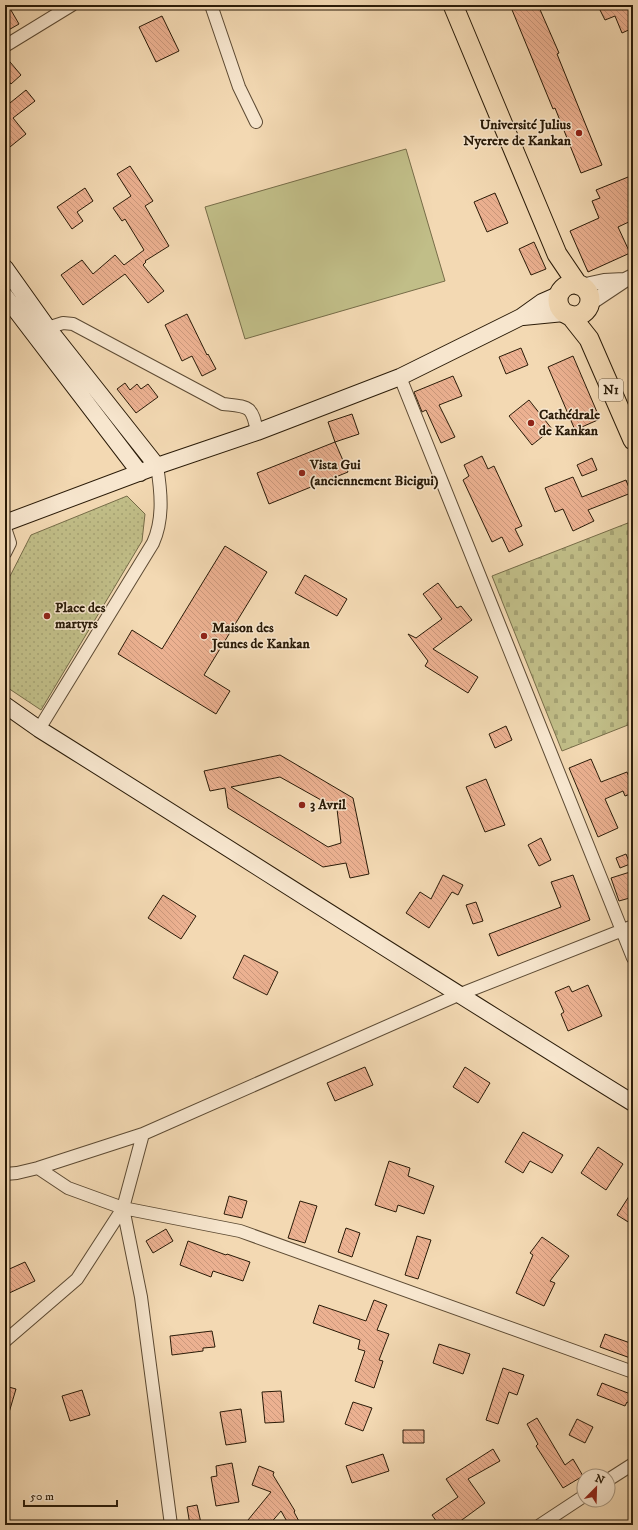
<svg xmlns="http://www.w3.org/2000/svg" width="638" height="1530" font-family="'IM FELL DW Pica',serif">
<defs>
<pattern id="grass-dots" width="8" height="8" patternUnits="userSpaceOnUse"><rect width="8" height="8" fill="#c1be88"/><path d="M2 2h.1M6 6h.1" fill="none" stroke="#a6a374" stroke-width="1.8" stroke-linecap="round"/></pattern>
<pattern id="cemetery-stones" width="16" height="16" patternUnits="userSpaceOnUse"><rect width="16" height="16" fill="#c1be88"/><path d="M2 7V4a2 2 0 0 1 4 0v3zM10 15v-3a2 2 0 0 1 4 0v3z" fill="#a6a374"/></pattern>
<pattern id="building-back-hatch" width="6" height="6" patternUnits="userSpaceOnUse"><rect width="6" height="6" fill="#ecb191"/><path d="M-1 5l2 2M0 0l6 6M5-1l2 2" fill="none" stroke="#cb987c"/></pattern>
</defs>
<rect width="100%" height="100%" fill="#f3d9b3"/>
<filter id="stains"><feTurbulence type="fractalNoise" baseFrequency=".005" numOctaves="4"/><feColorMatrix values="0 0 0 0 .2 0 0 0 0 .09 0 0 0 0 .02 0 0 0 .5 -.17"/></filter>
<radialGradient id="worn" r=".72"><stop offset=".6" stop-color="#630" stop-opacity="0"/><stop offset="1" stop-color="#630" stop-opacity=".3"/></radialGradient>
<path fill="url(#grass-dots)" stroke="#766c48" d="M 127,496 L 145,514 L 142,541 L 41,710 L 5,686 L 5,586 L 31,535 Z"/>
<path fill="url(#cemetery-stones)" stroke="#766c48" d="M 633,521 L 633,723 L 562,751 L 492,576 Z"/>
<path fill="#c1be88" stroke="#766c48" d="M 406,149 L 445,281 L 245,339 L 205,207 Z"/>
<path fill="url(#building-back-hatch)" stroke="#2a1b08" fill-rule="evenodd" d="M 5,5 L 8,5 L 19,24 L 5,32 Z
M 510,5 L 538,5 L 559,53 L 557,54 L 602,165 L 581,173 L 555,108 L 553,109 Z
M 607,5 L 633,5 L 633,28 L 622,33 L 615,16 L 605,20 L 599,8 Z
M 162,16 L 179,51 L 156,62 L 139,27 Z
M 5,56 L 21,75 L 11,84 L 5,77 Z
M 26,90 L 35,101 L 13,118 L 26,134 L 5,151 L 5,107 Z
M 130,166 L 153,201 L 145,206 L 169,246 L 145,261 L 146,262 L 143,265 L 164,291 L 148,303 L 125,274 L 83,305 L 61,275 L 82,260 L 93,274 L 115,255 L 124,265 L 144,250 L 125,219 L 122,221 L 113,208 L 131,196 L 117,174 Z
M 633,175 L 633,220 L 618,227 L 630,253 L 588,272 L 570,231 L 599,218 L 592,201 L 600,198 L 596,190 Z
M 85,188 L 93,201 L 77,212 L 83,221 L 72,229 L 57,207 Z
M 495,193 L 508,223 L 487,232 L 474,202 Z
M 534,242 L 546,269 L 531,275 L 519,249 Z
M 187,314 L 207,355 L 208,354 L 216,369 L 202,376 L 192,356 L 182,361 L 165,325 Z
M 521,348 L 528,365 L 506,374 L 499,357 Z
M 573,356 L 600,419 L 575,430 L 548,367 Z
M 453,376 L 462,396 L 439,405 L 455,437 L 441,443 L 426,410 L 422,412 L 414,392 Z
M 125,383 L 130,390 L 137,384 L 141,389 L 148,384 L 158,397 L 136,413 L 117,389 Z
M 529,400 L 552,429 L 532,445 L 509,416 Z
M 352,414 L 359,434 L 335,442 L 328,422 Z
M 335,442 L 348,472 L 269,504 L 257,473 Z
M 482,456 L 488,469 L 494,466 L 522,526 L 515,529 L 523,545 L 509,552 L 502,537 L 492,542 L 463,480 L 469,476 L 464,465 Z
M 592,458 L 597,470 L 582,476 L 577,465 Z
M 573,477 L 582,497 L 626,480 L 631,493 L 588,510 L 594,521 L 573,531 L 563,509 L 555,512 L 545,488 Z
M 225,546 L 267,572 L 204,675 L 230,691 L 216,714 L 118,654 L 132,630 L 162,649 Z
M 305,575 L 347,599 L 337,616 L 295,593 Z
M 438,583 L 457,608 L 461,606 L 472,620 L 433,649 L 478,677 L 468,693 L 425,666 L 428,661 L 408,634 L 416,638 L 442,619 L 423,594 Z
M 506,726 L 512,740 L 495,748 L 489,734 Z
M 280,755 L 353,798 L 369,874 L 350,878 L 346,863 L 323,867 L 228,808 L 225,788 L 210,791 L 204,771 ZM 280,777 L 337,809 L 341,843 L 328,847 L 231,787 Z
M 591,759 L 601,782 L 627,772 L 633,787 L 633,793 L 625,796 L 623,791 L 605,799 L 618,828 L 598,837 L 569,768 Z
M 486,779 L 505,825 L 485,832 L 466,787 Z
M 541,838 L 551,860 L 539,866 L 528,845 Z
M 626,854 L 630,864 L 620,868 L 616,858 Z
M 630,872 L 633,881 L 633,897 L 619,901 L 611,878 Z
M 443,875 L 463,885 L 458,895 L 452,892 L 429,928 L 406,913 L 420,892 L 431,899 Z
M 573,875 L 590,920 L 498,956 L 489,934 L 561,907 L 551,882 Z
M 163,895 L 196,916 L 181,939 L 148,918 Z
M 476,902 L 483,921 L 473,924 L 466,905 Z
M 244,955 L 278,972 L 267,995 L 233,978 Z
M 588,985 L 602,1016 L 568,1031 L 561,1014 L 564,1012 L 555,992 L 569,986 L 572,992 Z
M 365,1067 L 373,1085 L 335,1101 L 327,1083 Z
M 465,1067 L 490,1083 L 478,1103 L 453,1087 Z
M 523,1132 L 563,1155 L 552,1173 L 530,1161 L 523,1173 L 505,1162 Z
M 598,1147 L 623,1164 L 606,1190 L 581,1173 Z
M 389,1161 L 410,1168 L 408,1176 L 434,1186 L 424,1214 L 398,1205 L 396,1212 L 375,1205 Z
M 633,1190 L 633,1225 L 617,1215 Z
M 229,1196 L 247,1201 L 242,1218 L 224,1214 Z
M 300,1201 L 317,1206 L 305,1243 L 288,1238 Z
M 346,1228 L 360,1233 L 352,1257 L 338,1252 Z
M 166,1229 L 173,1241 L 153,1253 L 146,1241 Z
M 417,1236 L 431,1240 L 418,1279 L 405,1275 Z
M 542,1237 L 569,1256 L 550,1281 L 555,1283 L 544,1306 L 516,1293 L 533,1255 L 530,1253 Z
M 188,1241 L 226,1255 L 227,1254 L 250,1262 L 243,1281 L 213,1271 L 211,1277 L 180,1265 Z
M 25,1262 L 35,1281 L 5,1295 L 5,1271 Z
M 374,1300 L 387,1305 L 377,1330 L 389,1334 L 379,1360 L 383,1361 L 374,1388 L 355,1381 L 365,1351 L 358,1349 L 360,1340 L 313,1323 L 319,1305 L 366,1321 Z
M 212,1331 L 215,1347 L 203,1348 L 203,1351 L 172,1355 L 170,1336 Z
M 605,1334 L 633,1344 L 633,1359 L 600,1347 Z
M 439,1344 L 470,1354 L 463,1374 L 433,1363 Z
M 503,1368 L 524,1375 L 517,1395 L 509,1392 L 498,1424 L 486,1420 Z
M 602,1383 L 633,1395 L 633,1405 L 627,1402 L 625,1406 L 597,1395 Z
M 5,1386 L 16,1389 L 8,1416 L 5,1416 Z
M 82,1390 L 90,1415 L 70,1421 L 62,1396 Z
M 281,1391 L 284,1422 L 265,1423 L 262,1392 Z
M 353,1402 L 372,1408 L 363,1431 L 345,1424 Z
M 241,1409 L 246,1442 L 226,1445 L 220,1412 Z
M 537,1418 L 565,1465 L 573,1459 L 583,1476 L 563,1488 L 536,1446 L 538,1444 L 527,1424 Z
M 577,1419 L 593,1427 L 585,1443 L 569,1435 Z
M 403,1430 L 424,1430 L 424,1443 L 403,1443 Z
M 493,1449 L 500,1461 L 468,1479 L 485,1503 L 455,1525 L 439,1525 L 432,1515 L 458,1497 L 446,1479 Z
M 383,1454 L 389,1471 L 352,1483 L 346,1466 Z
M 232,1463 L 239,1502 L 216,1506 L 211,1477 L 217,1476 L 216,1466 Z
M 259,1466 L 274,1472 L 273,1475 L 295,1511 L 294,1512 L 301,1525 L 289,1525 L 281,1511 L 269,1525 L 254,1525 L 248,1520 L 271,1492 L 252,1485 Z
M 197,1505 L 201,1523 L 190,1525 L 187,1507 Z"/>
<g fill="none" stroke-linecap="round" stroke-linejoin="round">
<defs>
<path id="minor" d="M 211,5 L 239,87 L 256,122
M 5,46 L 72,5
M 41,330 L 63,323 L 73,324 L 223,404 C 249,407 252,405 257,432
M 400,377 L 633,958
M 5,528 L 10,543 L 5,553
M 39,729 L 153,543 C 164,519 161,491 157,466
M 38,1168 L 68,1188 L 123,1208 L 240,1231 L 633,1372
M 5,1174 L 17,1173 L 38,1168 L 143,1134 L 458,995 L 633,926
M 123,1208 L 141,1297 L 171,1525
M 5,1341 L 77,1279 L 123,1208 L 143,1134
M 608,1480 L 633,1464
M 540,1525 L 584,1496"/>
<path id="tertiary" d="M 581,286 L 604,281 L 624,280
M 589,304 L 625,280 L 633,276"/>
<path id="secondary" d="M 5,268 L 47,327 L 157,466
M 5,296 L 140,473
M 523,317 L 564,313
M 5,523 L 157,466 L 257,432 L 400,377 L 521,317 L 542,302 L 558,295
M 5,705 L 39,729 C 237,853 434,980 633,1103"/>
<path id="trunk" d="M 453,5 L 557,254 L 578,285
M558 300a16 16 0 1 1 32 0a16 16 0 1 1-32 0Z
M 570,315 L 589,339 L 633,440"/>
</defs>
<use href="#minor" stroke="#5c4a33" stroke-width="14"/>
<use href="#tertiary" stroke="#5c4a33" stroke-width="16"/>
<use href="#secondary" stroke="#2a1b08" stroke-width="18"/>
<use href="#trunk" stroke="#2a1b08" stroke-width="21"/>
<use href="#minor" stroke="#f7e6ce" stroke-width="12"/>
<use href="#tertiary" stroke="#f7e6ce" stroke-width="14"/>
<use href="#secondary" stroke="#f7e6ce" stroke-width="16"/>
<use href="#trunk" stroke="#f3d9b3" stroke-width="19"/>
</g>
<g fill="#8f2418" stroke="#f7e6ce" stroke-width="1.5">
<circle cx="579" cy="133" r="4"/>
<circle cx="531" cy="423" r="4"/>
<circle cx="302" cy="473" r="4"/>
<circle cx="47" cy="616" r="4"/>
<circle cx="204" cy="636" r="4"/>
<circle cx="302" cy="805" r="4"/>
</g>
<g text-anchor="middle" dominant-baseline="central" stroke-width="3" stroke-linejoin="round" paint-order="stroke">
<rect fill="#f7e6ce" stroke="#685843" stroke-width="1" x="599" y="379" width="24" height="22" rx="3"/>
<g font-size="13" font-weight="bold" fill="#2a1b08">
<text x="611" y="390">N1</text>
</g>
<g font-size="14" font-weight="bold" fill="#2a1b08" stroke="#f7e6ce" text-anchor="start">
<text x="571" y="125" text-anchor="end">Université Julius<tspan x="571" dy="16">Nyerere de Kankan</tspan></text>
<text x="539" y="415">Cathédrale<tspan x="539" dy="16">de Kankan</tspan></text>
<text x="310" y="465">Vista Gui<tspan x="310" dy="16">(anciennement Bicigui)</tspan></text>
<text x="55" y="608">Place des<tspan x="55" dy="16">martyrs</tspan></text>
<text x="212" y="628">Maison des<tspan x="212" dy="16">Jeunes de Kankan</tspan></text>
<text x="310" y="805">3 Avril</text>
</g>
</g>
<rect width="638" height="1530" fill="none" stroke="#f3d9b3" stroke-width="20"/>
<rect x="6" y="6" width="626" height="1518" fill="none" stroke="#2a1b08" stroke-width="2"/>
<rect x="10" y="10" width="618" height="1510" fill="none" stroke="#2a1b08"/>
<g transform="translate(596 1488) rotate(23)"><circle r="19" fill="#f7e6ce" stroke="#a5957f"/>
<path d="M0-3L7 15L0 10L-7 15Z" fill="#8f2418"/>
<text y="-6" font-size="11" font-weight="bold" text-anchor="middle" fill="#2a1b08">N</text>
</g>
<path d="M24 1500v6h93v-6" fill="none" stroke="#2a1b08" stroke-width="2"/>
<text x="30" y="1500" font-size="12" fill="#2a1b08" stroke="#f7e6ce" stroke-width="3" paint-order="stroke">50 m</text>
<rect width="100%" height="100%" filter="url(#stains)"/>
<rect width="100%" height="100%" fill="url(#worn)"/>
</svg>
